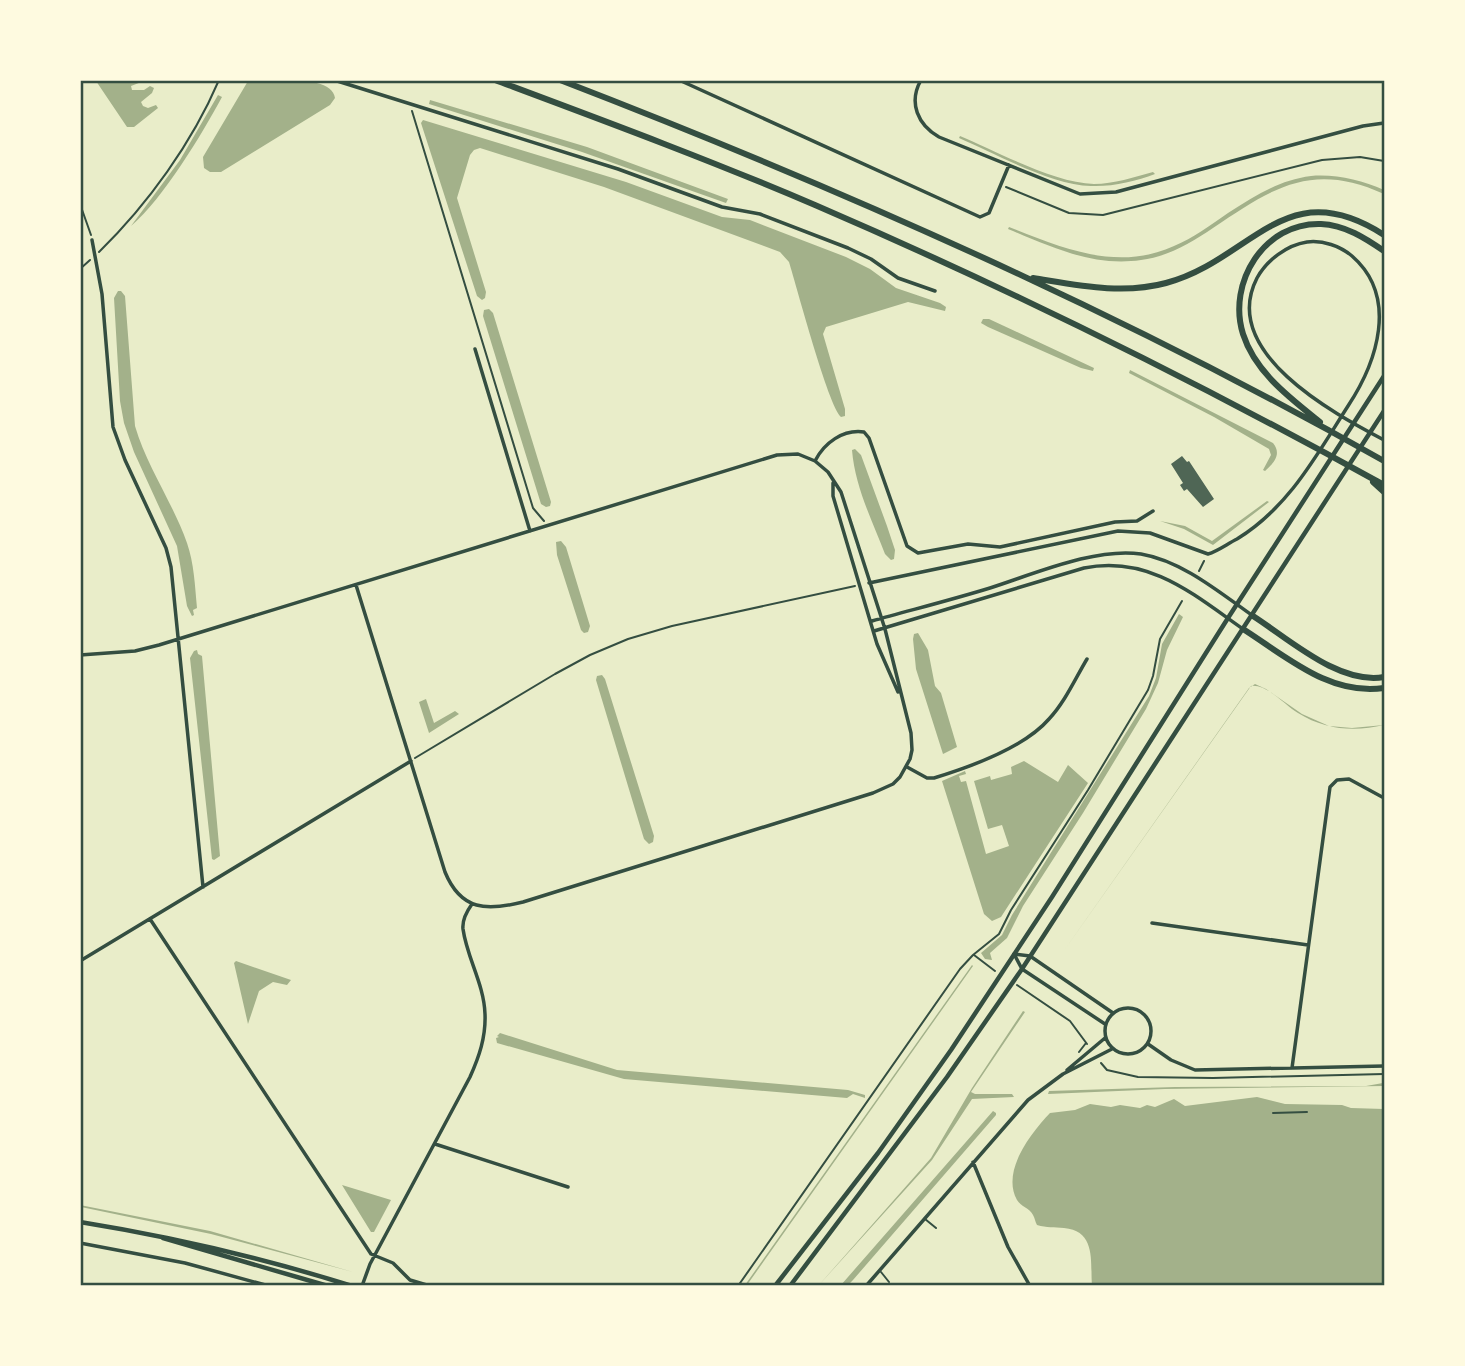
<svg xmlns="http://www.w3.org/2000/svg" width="1465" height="1366" font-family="'Roboto Serif',serif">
<rect width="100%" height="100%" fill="#e9edc9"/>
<path fill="#a3b18a" d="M 96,81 L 144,81 L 131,86 L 132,90 L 144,90 L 150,86 L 154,88 L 152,93 L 141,102 L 143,106 L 148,108 L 156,105 L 158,108 L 134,127 L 127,127 Z
M 248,81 C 267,80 332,74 335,98 L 330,105 L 221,172 L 210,172 L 204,168 L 203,157 Z
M 218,95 L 222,97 C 202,134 163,199 131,226 L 180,160 Z
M 430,100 L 587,147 L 728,199 L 726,203 L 582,152 L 429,104 Z
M 423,120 L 626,182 L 722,217 L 750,220 L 846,257 L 870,269 L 896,288 L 940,303 L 946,307 L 945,311 L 908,302 L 826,327 L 823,334 L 845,409 L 845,416 L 841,417 C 828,405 797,288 789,262 L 780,252 L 604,187 L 480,148 L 474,150 L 470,155 L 457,198 L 486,292 L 485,298 L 482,300 L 477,296 L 421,123 Z
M 960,136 C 998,152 1054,183 1094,184 C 1114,184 1134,177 1153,172 L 1155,174 C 1136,181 1112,187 1091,186 C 1051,185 996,154 959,138 Z
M 1311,176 C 1336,174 1361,180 1384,190 L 1384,194 C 1312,161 1272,188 1213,228 C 1191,243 1167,257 1141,260 C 1093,267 1051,247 1008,229 L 1009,227 C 1063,248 1117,272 1174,246 C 1193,238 1211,225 1228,213 C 1255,196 1279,180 1311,176 Z
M 118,291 L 121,291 L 125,296 L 135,426 C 147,467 173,503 187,543 C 194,563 195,586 197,608 L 193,610 L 194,615 L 192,616 L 187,606 L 177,546 L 134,452 L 124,423 L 120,401 L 114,298 Z
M 489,309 L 493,313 L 551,502 L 550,506 L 546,507 L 541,504 L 483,316 L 484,310 Z
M 983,319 L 989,319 L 1094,368 L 1093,371 L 1081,368 L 988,327 L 981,323 Z
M 1130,370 L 1273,443 C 1282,454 1274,463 1265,471 L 1263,470 L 1271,455 L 1269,449 L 1214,417 L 1129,373 Z
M 855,449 L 861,455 L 887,526 L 895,550 L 894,559 L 891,560 L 885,554 C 872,520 855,487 852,450 Z
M 1267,501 L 1269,502 L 1213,545 L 1184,529 L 1160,521 L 1185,526 L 1212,541 Z
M 561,541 L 566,547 L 590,626 L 588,632 L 584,633 L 581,630 L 557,555 L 556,542 Z
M 1179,614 L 1183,617 L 1167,650 L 1158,683 L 1146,709 L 1083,813 L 1023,906 L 1007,938 L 990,953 L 992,960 L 985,959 L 981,953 L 1002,935 L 1012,915 L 1149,696 L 1156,678 L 1162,644 Z
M 918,633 L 928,650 L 935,686 L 941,693 L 957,747 L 943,754 L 916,669 L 913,639 L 914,634 Z
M 197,650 L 198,654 L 202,656 L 220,856 L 214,860 L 212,859 L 190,658 L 194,651 Z
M 602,675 L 605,679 L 654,836 L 653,842 L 649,844 L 644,839 L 596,680 L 597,676 Z
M 1255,684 L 1266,689 L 1302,714 L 1329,726 L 1352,728 L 1384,725 C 1355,732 1325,730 1298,713 C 1285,705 1267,684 1251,686 L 1063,952 L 1249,688 Z
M 426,699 L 434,723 L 455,711 L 459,714 L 429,733 L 419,702 Z
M 1024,761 L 1058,782 L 1068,765 L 1088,783 L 1001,917 L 992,921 L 984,914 L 942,781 L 965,771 L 966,774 L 959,776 L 961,782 L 966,781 L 986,854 L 1009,846 L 1002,825 L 988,829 L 974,781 L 990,776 L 991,780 L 1012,774 L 1011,767 Z
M 236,961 L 291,980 L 287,985 L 273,982 L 259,991 L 248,1024 L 234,963 Z
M 972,965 L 973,966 L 747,1285 L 745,1285 Z
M 1023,1011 L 1025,1012 L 971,1092 L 975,1094 L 1012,1094 L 1014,1097 L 972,1099 L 932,1160 L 819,1285 L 931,1158 L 972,1088 Z
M 500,1033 L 617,1070 L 848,1090 L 865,1095 L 865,1098 L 853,1094 L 847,1098 L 624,1079 L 497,1043 L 496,1038 L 499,1037 L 497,1036 Z
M 1383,1083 L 1384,1086 L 1165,1089 L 1048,1094 L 1049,1091 L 1175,1087 L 1366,1086 Z
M 1257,1097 L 1285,1104 L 1342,1105 L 1351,1108 L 1384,1109 L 1384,1285 L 1092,1285 C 1090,1263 1097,1231 1064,1228 C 1054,1227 1047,1228 1037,1225 C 1035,1222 1035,1218 1033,1215 C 1030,1208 1021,1207 1017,1200 C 1001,1171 1031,1133 1050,1113 L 1075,1110 L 1090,1104 L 1111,1107 L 1120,1105 L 1140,1108 L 1147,1105 L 1155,1107 L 1174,1099 L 1185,1106 Z
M 993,1111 L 996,1113 L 996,1115 L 853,1280 L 848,1285 L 841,1285 Z
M 342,1185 L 391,1200 L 374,1232 L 371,1232 Z
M 80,1205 L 210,1231 L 353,1272 L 211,1234 L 81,1207 Z"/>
<path fill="#4f6655" d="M 1182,456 L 1187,462 L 1189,461 L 1214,499 L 1203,507 L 1187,489 L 1184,491 L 1180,485 L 1183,483 L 1171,464 Z"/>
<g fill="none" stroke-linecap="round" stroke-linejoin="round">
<path stroke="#344e41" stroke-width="2" d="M 412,111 L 533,508 L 544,521
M 1006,187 L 1069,213 L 1103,215 L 1322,160 L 1360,157 L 1384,161
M 80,204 L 91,235
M 99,252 C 148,204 192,143 219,80
M 80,269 L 90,260
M 1199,571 L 1204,561
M 415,758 L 555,674 L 590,655 L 628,639 L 672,626 L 855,586
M 974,955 L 995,971
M 1017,985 L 1070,1021 L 1087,1044
M 1079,1052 L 1086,1043
M 1101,1063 L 1107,1070 L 1138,1077 L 1213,1078 L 1384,1074
M 1273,1113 L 1307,1112
M 738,1286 L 960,969 L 973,955 L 999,934 L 1011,910 L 1088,790 L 1148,690 L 1153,676 L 1160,639 L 1182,601"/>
<path stroke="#344e41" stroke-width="2" d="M 925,1219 L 936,1228
M 881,1272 L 889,1282"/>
<path stroke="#344e41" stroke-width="3.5" d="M 334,80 L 618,169 L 722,207 L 760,214 L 848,248 L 871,259 L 898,278 L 935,291
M 679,80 L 980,217 L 989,213 L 1009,165
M 921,80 C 908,103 918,125 939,137 L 1080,194 L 1116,192 L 1363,126 L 1384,123
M 92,240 L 102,294 L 113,427 L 125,460 L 166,548 L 171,567 L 203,887
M 475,349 L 530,531
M 815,461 C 824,443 843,429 864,432 L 869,438 L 907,546 L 918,553 L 968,544 L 1000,547 L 1115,522 L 1137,521 L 1153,511
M 833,483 L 833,496 L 877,644 L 898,692
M 869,583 L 1118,531 L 1150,533 L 1208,554 C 1218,551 1227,544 1237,539 C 1289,507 1316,456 1348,406 C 1377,362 1399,297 1352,256 C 1340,246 1323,240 1307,242 C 1287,245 1267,260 1257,278 C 1219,352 1333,413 1384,440
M 872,621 C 911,610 951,600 990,588 C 1034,574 1096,547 1141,554 C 1182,561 1219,592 1253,616
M 874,631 L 1084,568 C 1149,555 1193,594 1243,629
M 80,655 L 135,651 L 159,645 L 777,455 L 798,454 L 815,461 L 828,472 L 841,492 L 885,629 L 911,733 L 912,750 L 910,759 L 900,777 L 893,784 L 873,793 L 523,902 C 487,911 461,911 445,872 L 356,585
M 907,767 L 927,778 L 934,778 C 970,767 1024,748 1049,719 C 1065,702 1075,679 1087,659
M 150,919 L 371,1254 L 393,1263 L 410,1280 L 430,1286
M 1152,923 L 1308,945
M 1014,954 L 1022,969 L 1105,1024
M 1014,954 L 1030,956 L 1113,1013
M 80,961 L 411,761
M1105 1031a23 23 0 1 1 46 0a23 23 0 1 1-46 0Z
M 1148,1044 L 1171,1060 L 1195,1070 L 1384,1066
M 1292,1068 L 1330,787 L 1337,780 L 1349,779 L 1384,798
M 1067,1070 L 1105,1038
M 435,1144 L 568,1187
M 973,1162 L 1008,1247 L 1030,1286
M 80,1243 L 185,1263 L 269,1286
M 362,1286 L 370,1264 L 470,1077 C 479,1057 486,1037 485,1014 C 484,984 467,958 463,929 C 462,920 467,911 472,904
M 866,1286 L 1028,1100 L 1063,1074 L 1112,1049"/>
<path stroke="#344e41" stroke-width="4.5" d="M 80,1222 C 173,1237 263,1258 352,1286
M 163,1238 L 328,1286"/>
<path stroke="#344e41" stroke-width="4.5" d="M 775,1286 L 878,1153 L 951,1050 L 1052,897 L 1228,618 L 1384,376
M 790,1286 L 947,1077 L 1022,969 L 1384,411"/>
<path stroke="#344e41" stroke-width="6" d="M 495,80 C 602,120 710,160 815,205 C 1010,289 1199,383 1384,485
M 560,80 C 843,189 1120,312 1384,461
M 1033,278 C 1077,285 1122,295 1166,283 C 1252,260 1285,171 1384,235
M 1320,422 C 1290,398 1255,372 1243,334 C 1227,283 1264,222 1321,224 C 1345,225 1365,238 1384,251
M 1373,482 L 1384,492
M 1253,616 C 1289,639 1339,685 1384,677
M 1243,629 C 1287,657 1330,696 1384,688"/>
</g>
<rect width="1465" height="1366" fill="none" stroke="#fefae0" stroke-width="164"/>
<rect x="82" y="82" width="1301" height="1202" fill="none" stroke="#344e41" stroke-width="2.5"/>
</svg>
